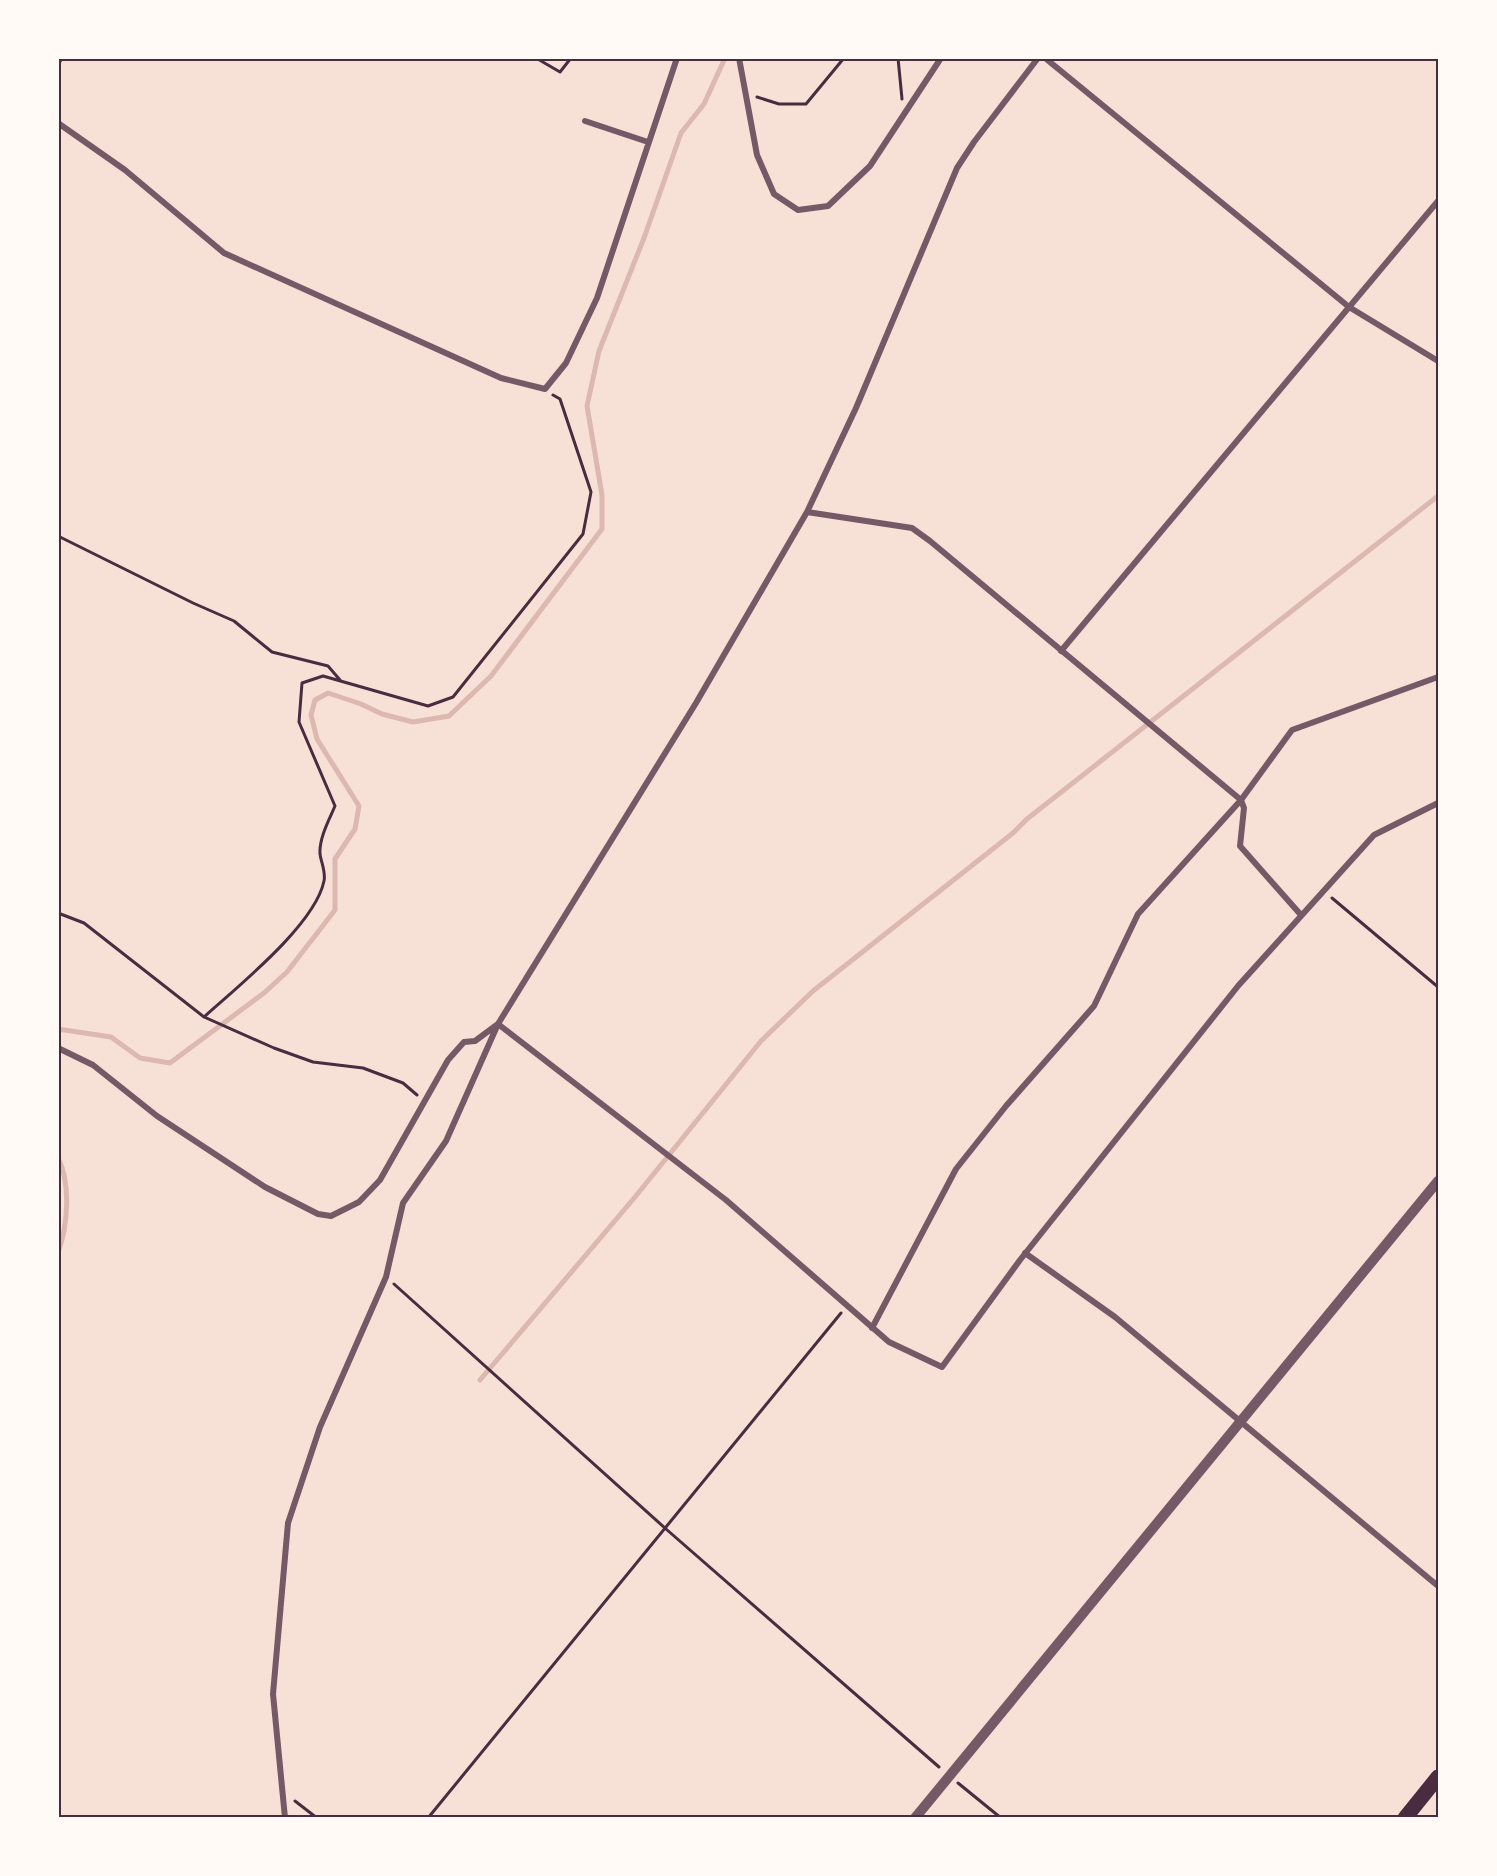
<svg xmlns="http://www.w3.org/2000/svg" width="1497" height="1876" font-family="'IBM Plex Sans',sans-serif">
<rect width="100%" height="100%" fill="#f7e1d7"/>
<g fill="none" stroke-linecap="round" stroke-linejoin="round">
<path stroke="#dcb8b0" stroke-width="5" d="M 58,1029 L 111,1037 L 140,1058 L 170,1063 L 264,993 L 287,972 L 335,910 L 335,859 L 355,829 L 359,806 L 317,739 L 311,715 L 315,700 L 328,693 L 361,704 L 382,714 L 413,722 L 449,716 L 491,676 L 602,529 L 602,495 L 587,406 L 599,351 L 644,238 L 681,133 L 704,104 L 725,58
M 58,1158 C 71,1183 68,1226 58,1252
M 480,1380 L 635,1197 L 761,1041 L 813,991 L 1013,833 L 1027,819 L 1438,496"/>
<path stroke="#4a2c40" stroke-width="3" d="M 536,58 L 560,72 L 571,58
M 898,58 L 902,99
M 58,65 L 62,58
M 757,97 L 779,104 L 806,104 L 844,58
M 58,536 L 193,603 L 234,621 L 272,652 L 328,666 L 340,680
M 1332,898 L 1438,987
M 58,913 L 84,923 L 204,1017 L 274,1048 L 313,1062 L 363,1068 L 403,1083 L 417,1095
M 204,1017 C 237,987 315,925 324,881 C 326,872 321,862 320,854 C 319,838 329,820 335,806 L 299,722 L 302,683 L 323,676 L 428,706 L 453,697 L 583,534 L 591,492 L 560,399 L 553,395
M 394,1284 L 666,1529 L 939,1767
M 958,1783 L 1001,1818
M 295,1801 L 317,1818
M 428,1818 L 841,1313"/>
<path stroke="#755966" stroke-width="6" d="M 739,58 L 757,155 L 774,194 L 798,210 L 828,206 L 870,166 L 941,58
M 1045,58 L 1349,307 L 1438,361
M 585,121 L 648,142
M 58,123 L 125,170 L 224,253 L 501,378 L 545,389 L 566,363 L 597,298 L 677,58
M 807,512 L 912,528 L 930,541 L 1241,800 L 1244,808 L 1240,846 L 1301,915
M 1061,651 L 1438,201
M 498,1024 L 726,1200 L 889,1342 L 942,1367 L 1020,1260 L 1238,986 L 1374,835 L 1438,803
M 58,1048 L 93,1065 L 157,1116 L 265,1187 L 318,1214 L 331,1216 L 359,1202 L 380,1180 L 448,1060 L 464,1042 L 475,1041 L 498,1024
M 1025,1253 L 1115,1317 L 1438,1586
M 872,1328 L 956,1169 L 1006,1106 L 1094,1006 L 1138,914 L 1241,800 L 1292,730 L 1438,677
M 285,1818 L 273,1694 L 288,1523 L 320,1427 L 386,1277 L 403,1203 L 446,1141 L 498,1024 L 696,703 L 807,512 L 856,408 L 957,168 L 974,142 L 1038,58"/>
<path stroke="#755966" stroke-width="10" d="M 915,1818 L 1438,1181"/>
<path stroke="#4a2c40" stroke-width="15" d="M 1405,1818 L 1438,1777"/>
</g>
<rect width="1497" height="1876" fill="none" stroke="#fffaf5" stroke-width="120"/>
<rect x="60" y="60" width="1377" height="1756" fill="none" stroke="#4a2c40" stroke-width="2"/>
</svg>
